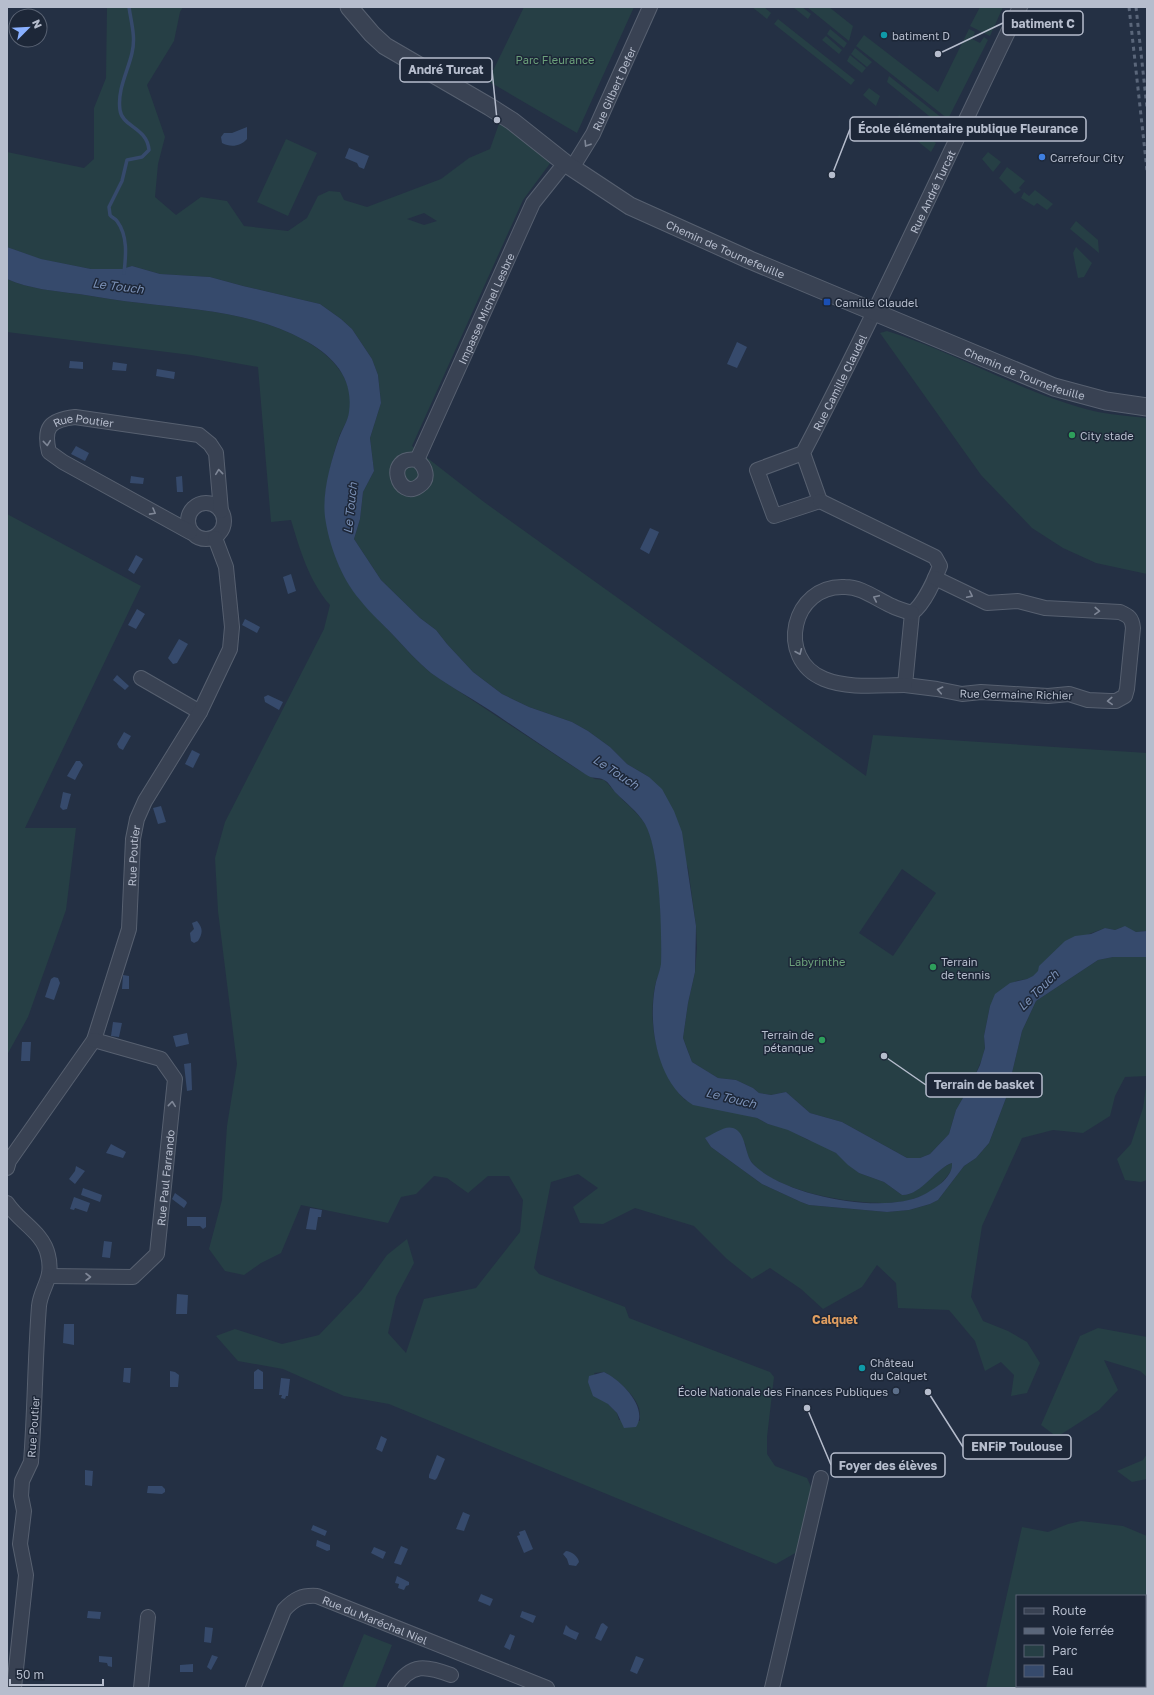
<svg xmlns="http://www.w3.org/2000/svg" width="1154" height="1695" font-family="'Golos Text',sans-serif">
<rect width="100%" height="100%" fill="#243044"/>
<path fill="#263f45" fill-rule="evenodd" d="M 107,7 L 183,7 L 180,12 L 174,41 L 147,85 L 165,137 L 158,164 L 155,197 L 176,215 L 201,197 L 227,201 L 244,226 L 288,231 L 307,218 L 318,196 L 329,191 L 340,192 L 344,200 L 367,207 L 441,179 L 469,158 L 490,149 L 500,121 L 551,162 L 523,200 L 412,446 L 484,502 L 866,776 L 873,735 L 1147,753 L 1147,931 L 1136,932 L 1122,927 L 1115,930 L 1105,928 L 1089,934 L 1034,976 L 1027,979 L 1016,981 L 990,1006 L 984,1036 L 985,1048 L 982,1059 L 972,1082 L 956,1110 L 949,1134 L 930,1154 L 920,1158 L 907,1158 L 842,1122 L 810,1113 L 786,1092 L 771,1095 L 759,1093 L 753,1088 L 736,1080 L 718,1078 L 692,1062 L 683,1038 L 688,1003 L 695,972 L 697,948 L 696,926 L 688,868 L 649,777 L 627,764 L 610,747 L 588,731 L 572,722 L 529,707 L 502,694 L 473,672 L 447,644 L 436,630 L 420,618 L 381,580 L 354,539 L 360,519 L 363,492 L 374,471 L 370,438 L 381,403 L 378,375 L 372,359 L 352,329 L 341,319 L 320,304 L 243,286 L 210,277 L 160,274 L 132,266 L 122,269 L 91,269 L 40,259 L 7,247 L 7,152 L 84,168 L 94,159 L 94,108 L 106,78 ZM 424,213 L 437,221 L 424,225 L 407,219 ZM 902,869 L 936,893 L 893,956 L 859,933 Z
M 524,7 L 634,7 L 577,133 L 488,81 Z
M 752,7 L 764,7 L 771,13 L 767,19 Z
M 793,7 L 802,7 L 811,14 L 808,19 Z
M 807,7 L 829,7 L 853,26 L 849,41 Z
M 980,7 L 1003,7 L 990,36 L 970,26 Z
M 778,19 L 855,80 L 851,85 L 774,24 Z
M 830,29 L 847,43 L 844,48 L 827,34 Z
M 969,29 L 975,32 L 972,39 L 980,43 L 984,37 L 988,40 L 948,119 L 856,46 L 864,35 L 938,92 Z
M 826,36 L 842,50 L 839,54 L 822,40 Z
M 855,48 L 872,62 L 867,67 L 851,54 Z
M 850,55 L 866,68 L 862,73 L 847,61 Z
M 889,76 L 947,122 L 944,128 L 887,82 Z
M 869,88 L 880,96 L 876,106 L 863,95 Z
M 899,115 L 936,143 L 931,152 L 895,123 Z
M 286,139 L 317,153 L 288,216 L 257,202 Z
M 988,152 L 1001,162 L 993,172 L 982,159 Z
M 1007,167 L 1025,181 L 1019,188 L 1021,190 L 1015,194 L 999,178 Z
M 1035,190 L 1053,204 L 1047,210 L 1037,203 L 1034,206 L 1021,198 L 1024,192 L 1029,196 Z
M 1076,221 L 1098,240 L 1099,253 L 1070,229 Z
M 1076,247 L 1092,263 L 1084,277 L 1078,278 L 1073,253 Z
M 7,279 C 30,289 54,291 79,294 C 99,297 120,301 141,303 C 197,310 253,312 304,340 C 331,355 357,380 349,415 C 347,422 343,428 340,434 C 333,454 327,479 325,499 C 325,511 329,536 333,548 C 345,589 366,606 394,636 C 406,649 417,661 431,673 L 577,769 L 595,779 L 604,780 C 609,784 612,789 616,793 C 627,805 639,813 647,827 C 659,851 664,938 661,966 C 660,973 656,979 655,986 C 647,1026 658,1070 685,1100 L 757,1118 L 768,1124 L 788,1129 L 808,1140 L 817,1142 L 836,1153 L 859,1173 L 884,1182 L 902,1195 C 920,1196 936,1168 952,1163 C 953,1170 949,1174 945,1179 C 934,1192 916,1200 899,1202 C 863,1207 772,1193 750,1160 C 747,1155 746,1149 745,1143 L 705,1138 L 711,1147 L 762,1184 L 801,1202 L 809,1205 L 887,1212 L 909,1210 L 930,1204 L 938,1200 L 964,1166 L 976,1158 L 989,1143 L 1006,1098 L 1022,1031 L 1036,1001 L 1098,960 L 1113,957 L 1147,957 L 1147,1076 L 1125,1077 L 1115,1096 L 1110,1116 L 1083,1133 L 1053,1130 L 1022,1138 L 982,1226 L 971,1297 L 983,1321 L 1008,1331 L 1027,1342 L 1040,1363 L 1027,1393 L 1011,1396 L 1014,1375 L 1001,1362 L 985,1371 L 975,1341 L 949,1310 L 898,1308 L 896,1283 L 877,1265 L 862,1287 L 823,1309 L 801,1289 L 770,1268 L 752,1279 L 727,1259 L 694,1226 L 635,1208 L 603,1224 L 580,1223 L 573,1207 L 598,1188 L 578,1174 L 551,1182 L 534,1268 L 539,1274 L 625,1307 L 629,1318 L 770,1372 L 774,1377 L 767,1437 L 767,1454 L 775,1466 L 807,1478 L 812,1489 L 797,1552 L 776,1564 L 389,1404 L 344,1396 L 283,1369 L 238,1361 L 216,1336 L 235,1329 L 282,1344 L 319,1335 L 361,1291 L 387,1255 L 407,1239 L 414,1263 L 396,1297 L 388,1333 L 406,1353 L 424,1299 L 476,1288 L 520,1232 L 523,1200 L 509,1176 L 488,1176 L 468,1193 L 447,1178 L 434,1176 L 416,1194 L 401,1197 L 388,1223 L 301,1205 L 281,1253 L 261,1263 L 244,1275 L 225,1271 L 209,1249 L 222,1200 L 227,1126 L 237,1064 L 218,911 L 215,858 L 225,822 L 324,629 L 330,605 C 309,581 300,550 291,520 L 271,522 L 258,367 L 191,355 L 7,332 ZM 604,1372 C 616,1378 635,1395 639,1408 C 640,1412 640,1417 640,1421 L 619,1420 L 617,1413 L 608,1404 L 594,1373 Z
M 887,331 C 959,353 1024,395 1098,412 C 1114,415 1131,416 1147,418 L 1147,574 L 1096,563 L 1063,548 L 1032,528 L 981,475 L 880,333 Z
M 7,514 L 141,586 L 25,828 L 76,828 L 66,910 L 28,1017 L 7,1055 Z
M 1147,1080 L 1147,1180 L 1141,1182 L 1125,1180 L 1117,1159 L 1131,1144 L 1143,1108 Z
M 1098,1328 L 1147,1337 L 1147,1377 L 1140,1371 L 1104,1360 L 1118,1390 L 1099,1410 L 1057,1437 L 1041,1425 L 1080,1336 Z
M 1147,1454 L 1147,1479 L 1132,1482 L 1117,1471 L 1143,1460 Z
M 1081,1521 L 1123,1526 L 1147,1536 L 1147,1688 L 986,1688 L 1022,1527 L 1048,1532 L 1068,1524 ZM 1017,1596 L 1145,1596 L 1145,1686 L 1017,1686 Z
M 364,1634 L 392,1645 L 375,1688 L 342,1688 Z"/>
<path fill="#364a6c" d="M 247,127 L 247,139 C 241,146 231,148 222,143 L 221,137 L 224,133 L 232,133 Z
M 349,148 L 369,156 L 364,169 L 359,167 L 357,163 L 345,158 Z
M 7,247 L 41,259 L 91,269 L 122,269 L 132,266 L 160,274 L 210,277 L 243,286 L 320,304 L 341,319 L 352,329 L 372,359 L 378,375 L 381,403 L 370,438 L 374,471 L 363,492 L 360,519 L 354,539 L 381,580 L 420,618 L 436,630 L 447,644 L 473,672 L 502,694 L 529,707 L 572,722 L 588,731 L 610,747 L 627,764 L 649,777 L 662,789 L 674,811 L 682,832 L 696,926 L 695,972 L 688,1003 L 683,1038 L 687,1049 L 692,1062 L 718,1078 L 736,1080 L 753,1088 L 759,1093 L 771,1095 L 786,1092 L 810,1113 L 842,1122 L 907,1158 L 920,1158 L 930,1154 L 949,1134 L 956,1110 L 972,1082 L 980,1065 L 985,1048 L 984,1036 L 990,1006 L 995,994 L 1010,983 L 1027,979 L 1033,976 L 1038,971 L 1039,966 L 1065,941 L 1075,936 L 1091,934 L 1105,928 L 1115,930 L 1125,926 L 1136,932 L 1147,931 L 1147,957 L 1113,957 L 1098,960 L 1036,1001 L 1022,1031 L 1006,1098 L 989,1143 L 976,1158 L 964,1166 L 938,1200 L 930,1204 L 909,1210 L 887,1212 L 809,1205 L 801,1202 L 762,1184 L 711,1147 L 705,1138 C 712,1135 725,1125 733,1128 C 747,1133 744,1154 753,1164 C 784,1196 884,1215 923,1195 C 934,1189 953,1178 952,1163 C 937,1167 921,1196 902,1195 L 884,1182 L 859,1173 L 848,1165 L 836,1153 L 788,1130 L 768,1124 L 757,1118 L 693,1105 C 657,1083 648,1025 655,987 C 656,979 660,972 661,964 C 662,932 660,850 645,824 C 637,811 626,803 616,793 C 612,789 609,782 604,780 C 597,776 593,780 585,774 C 555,754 526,735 497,715 C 475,700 452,688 431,673 C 417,661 406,649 394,636 C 383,624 370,613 360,600 C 341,578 329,545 325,517 C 322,492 331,461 339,438 C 342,429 348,421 349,412 C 354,377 332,355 304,340 C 253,312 197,310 141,303 C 120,301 100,297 79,294 C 54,291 30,289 7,279 Z
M 737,342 L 747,347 L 737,368 L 727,364 Z
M 70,361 L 83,362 L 83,369 L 69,368 Z
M 113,362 L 127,364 L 126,371 L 112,370 Z
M 157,369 L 175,372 L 174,379 L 156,376 Z
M 76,446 L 89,453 L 85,461 L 71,454 Z
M 131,476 L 144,478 L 143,484 L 130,483 Z
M 182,476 L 183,492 L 177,492 L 176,477 Z
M 650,528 L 659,532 L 649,554 L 640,549 Z
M 136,555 L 143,559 L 134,574 L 128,570 Z
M 291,574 L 296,591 L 288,594 L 283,577 Z
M 137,609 L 145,614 L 136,629 L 128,625 Z
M 245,619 L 260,627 L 257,633 L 242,625 Z
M 179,639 L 188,644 L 177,663 L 173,664 L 168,658 Z
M 117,675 L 129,686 L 125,690 L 113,680 Z
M 268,695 L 283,702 L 279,710 L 265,702 L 264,697 Z
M 124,732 L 131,736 L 123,750 L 119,748 L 117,744 Z
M 192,750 L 200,754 L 193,768 L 185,764 Z
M 76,761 L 80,761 L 83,765 L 75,780 L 67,776 Z
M 63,792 L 71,794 L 67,809 L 63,810 L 60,807 Z
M 161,806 L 166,822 L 158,824 L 153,808 Z
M 197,921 C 203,928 203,933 198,941 L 194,943 L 191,941 L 190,933 L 194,929 L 192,923 Z
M 123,975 L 129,976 L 129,989 L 122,989 Z
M 54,977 L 58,978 L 60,983 L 54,1000 L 45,997 L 51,979 Z
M 113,1022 L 122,1023 L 119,1037 L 111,1036 Z
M 187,1033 L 189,1044 L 176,1047 L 173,1036 Z
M 22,1042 L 31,1042 L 30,1061 L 21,1061 Z
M 191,1063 L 192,1090 L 187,1091 L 184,1064 Z
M 111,1144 L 126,1152 L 123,1158 L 106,1153 Z
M 76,1166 L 85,1171 L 75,1184 L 69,1179 L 75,1171 Z
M 83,1188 L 102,1195 L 100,1202 L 81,1195 Z
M 175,1193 L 186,1201 L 187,1203 L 184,1208 L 172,1199 Z
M 74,1197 L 90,1203 L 87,1212 L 75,1208 L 74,1210 L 70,1209 Z
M 310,1208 L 322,1210 L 321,1217 L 318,1217 L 316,1230 L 306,1229 Z
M 187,1217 L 206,1217 L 206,1227 L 203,1229 L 200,1226 L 187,1226 Z
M 104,1241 L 112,1242 L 110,1258 L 102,1257 Z
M 177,1294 L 188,1295 L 187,1314 L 176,1314 Z
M 64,1324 L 74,1324 L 74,1345 L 63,1343 Z
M 124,1368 L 131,1368 L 130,1383 L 123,1382 Z
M 258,1369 L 263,1372 L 263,1389 L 254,1389 L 254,1372 Z
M 170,1371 L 175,1372 L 179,1375 L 178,1387 L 170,1387 Z
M 604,1372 C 621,1380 649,1408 636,1427 L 624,1428 L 617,1413 L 608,1404 L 593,1396 L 588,1382 L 589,1376 Z
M 281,1378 L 290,1379 L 288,1396 L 286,1396 L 285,1399 L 281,1398 L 282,1395 L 279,1395 Z
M 381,1436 L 387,1439 L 382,1452 L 376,1449 Z
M 437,1455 L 445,1459 L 437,1478 L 435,1480 L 429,1478 L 429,1475 Z
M 85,1470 L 93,1471 L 92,1486 L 85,1485 Z
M 148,1486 L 162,1486 L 165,1489 L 165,1492 L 162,1494 L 147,1493 Z
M 463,1512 L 470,1515 L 464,1531 L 456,1529 Z
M 313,1525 L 327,1531 L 325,1536 L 311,1530 Z
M 525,1530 L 533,1549 L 524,1553 L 517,1536 L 520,1535 L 519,1532 Z
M 317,1540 L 330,1545 L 330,1550 L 327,1551 L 316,1546 Z
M 401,1546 L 408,1549 L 401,1565 L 394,1563 Z
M 374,1547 L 386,1552 L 383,1559 L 371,1553 Z
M 566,1551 C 571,1551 578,1556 579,1562 L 576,1566 L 569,1565 L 567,1559 L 563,1554 Z
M 397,1576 L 409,1582 L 409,1585 L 406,1586 L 404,1590 L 398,1588 L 399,1584 L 395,1583 Z
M 481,1594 L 493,1599 L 490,1606 L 478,1601 Z
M 88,1611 L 101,1612 L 100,1619 L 87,1618 Z
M 522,1611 L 536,1616 L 533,1623 L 520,1617 Z
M 603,1623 L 608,1627 L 601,1641 L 595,1638 L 601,1624 Z
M 566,1625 L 570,1629 L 579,1633 L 576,1640 L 563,1634 Z
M 205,1627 L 213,1628 L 211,1643 L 204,1642 Z
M 510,1634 L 515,1636 L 510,1650 L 504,1647 Z
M 212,1655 L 218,1657 L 211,1670 L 207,1667 Z
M 99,1656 L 112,1657 L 112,1667 L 108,1666 L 107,1663 L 99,1662 Z
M 636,1656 L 644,1659 L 637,1674 L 630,1671 Z
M 193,1664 L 193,1672 L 180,1672 L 180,1665 Z"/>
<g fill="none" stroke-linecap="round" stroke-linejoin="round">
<path stroke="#364a6c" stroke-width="3.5" d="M 124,273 C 126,255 128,236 117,221 C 115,218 112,218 110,215 L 109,207 L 122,181 L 127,160 L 142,157 L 149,150 C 147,127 122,127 120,110 C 117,90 128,71 132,53 C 136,37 131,22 129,7"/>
<defs>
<g id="minor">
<path id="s1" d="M 572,168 L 593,134 L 650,7"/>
<path id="s2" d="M 803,453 L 820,501 L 774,516 L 757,470 L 803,453 C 880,306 948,155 1020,7"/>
<path id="s3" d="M 417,460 C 426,467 430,479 419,486 C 398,501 384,455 417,460 L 533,203 L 565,163"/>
<path d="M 820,501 L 935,557 L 940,566 C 934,581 925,603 912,613"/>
<circle cx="206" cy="521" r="18"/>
<path id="s4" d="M 190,532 L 63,462 L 49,452 C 43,427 50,420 75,417 L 199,435 L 210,444 L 216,453 L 221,511"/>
<path d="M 912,613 L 905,685 L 937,689 L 962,694 L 981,692 L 1048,696 L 1069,694 L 1088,700 L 1110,701 L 1116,701 L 1125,696 L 1127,689 L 1133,628 C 1132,618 1129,616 1120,612 L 1045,608 L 1018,601 L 987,603 L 935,578"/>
<path d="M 141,678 L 200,712"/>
<path d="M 905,685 C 880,685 848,689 824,679 C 775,659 792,584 845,587 C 862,587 876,599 892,606 C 898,609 905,611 912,613"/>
<path id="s5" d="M 7,1168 L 9,1161 L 94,1040 L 129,929 L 133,839 L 137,819 L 145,801 L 200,712 L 230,649 L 232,627 L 226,567 L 215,538"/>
<path d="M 7,1203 C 19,1222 43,1232 48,1255 C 54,1279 41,1287 39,1306 C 35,1358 35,1410 31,1462 L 22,1481 L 21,1496 L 24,1511 L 20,1544 L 26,1575 L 14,1688"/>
<path id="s6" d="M 49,1276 L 133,1277 L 157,1254 L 175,1079 L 161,1059 L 94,1040"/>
<path d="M 141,1688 L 148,1617"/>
<path id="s7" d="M 253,1688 L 284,1610 C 294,1599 302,1595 317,1596 L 547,1688"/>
<path d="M 395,1688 C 411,1662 427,1666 451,1675"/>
<path d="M 772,1688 L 821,1478"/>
</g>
<g id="tertiary">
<path id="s8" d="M 349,7 L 372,34 L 385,46 L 490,107 L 512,121 L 565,163 L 630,206 L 750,260 L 1054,387 L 1106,401 L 1147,407"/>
</g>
</defs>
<use href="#minor" stroke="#576070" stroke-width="16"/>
<use href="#tertiary" stroke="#576070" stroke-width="19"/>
<use href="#minor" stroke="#394253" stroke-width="14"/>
<use href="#tertiary" stroke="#394253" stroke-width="17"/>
<path stroke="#5a667a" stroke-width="3" stroke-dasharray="4 4" stroke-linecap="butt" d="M 1129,7 L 1147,170
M 1136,7 L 1147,108"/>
</g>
<defs><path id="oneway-chevron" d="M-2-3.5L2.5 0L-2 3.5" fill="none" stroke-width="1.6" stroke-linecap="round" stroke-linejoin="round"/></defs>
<g stroke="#7e8696">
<use href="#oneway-chevron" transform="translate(587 144) rotate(122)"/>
<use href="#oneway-chevron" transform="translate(47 443) rotate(84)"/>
<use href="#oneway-chevron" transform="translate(219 472) rotate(-96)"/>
<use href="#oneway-chevron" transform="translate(153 512) rotate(29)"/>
<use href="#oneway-chevron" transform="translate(970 595) rotate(26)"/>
<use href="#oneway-chevron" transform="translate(876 598) rotate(-155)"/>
<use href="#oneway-chevron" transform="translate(1097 611) rotate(3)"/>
<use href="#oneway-chevron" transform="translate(799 652) rotate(67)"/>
<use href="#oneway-chevron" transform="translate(940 690) rotate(-168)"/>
<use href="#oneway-chevron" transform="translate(1110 701) rotate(177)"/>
<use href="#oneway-chevron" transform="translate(172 1104) rotate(-84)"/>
<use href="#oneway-chevron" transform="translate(88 1277)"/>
</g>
<g fill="#0f9aa8" stroke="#1d2738" stroke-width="1.5">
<circle cx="884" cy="35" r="4"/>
<circle cx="862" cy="1368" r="4"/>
</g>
<circle fill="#3f7fe0" stroke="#1d2738" stroke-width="1.5" cx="1042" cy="157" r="4"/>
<rect fill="#1a4fb4" stroke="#1d2738" stroke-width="1.5" x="823" y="298" width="8" height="8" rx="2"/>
<g fill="#2e9e5b" stroke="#1d2738" stroke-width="1.5">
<circle cx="1072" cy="435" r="4"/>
<circle cx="933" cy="967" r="4"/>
<circle cx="822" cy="1040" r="4"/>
</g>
<circle fill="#5c6f8a" stroke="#1d2738" stroke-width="1.5" cx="896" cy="1391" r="4"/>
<g text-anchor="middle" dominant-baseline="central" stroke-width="3" stroke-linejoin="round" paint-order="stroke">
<g font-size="11" fill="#b6bdcd" stroke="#1d2738" text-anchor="start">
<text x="892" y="35">batiment D</text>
<text x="1050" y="157">Carrefour City</text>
<text x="835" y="302">Camille Claudel</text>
<text x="1080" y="435">City stade</text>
<text x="941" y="961">Terrain<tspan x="941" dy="13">de tennis</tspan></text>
<text x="814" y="1034" text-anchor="end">Terrain de<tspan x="814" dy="13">pétanque</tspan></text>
<text x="870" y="1362">Château<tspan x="870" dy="13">du Calquet</tspan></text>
<text x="888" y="1391" text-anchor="end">École Nationale des Finances Publiques</text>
</g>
<g font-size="11" fill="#6ba07a" stroke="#1d2738">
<text x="555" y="59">Parc Fleurance</text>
<text x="817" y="961">Labyrinthe</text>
</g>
<g font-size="11" fill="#b6bdcd" stroke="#1d2738">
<text stroke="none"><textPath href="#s1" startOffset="90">Rue Gilbert Defer</textPath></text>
<text stroke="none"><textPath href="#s2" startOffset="489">Rue André Turcat</textPath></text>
<text stroke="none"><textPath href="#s8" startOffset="451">Chemin de Tournefeuille</textPath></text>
<text stroke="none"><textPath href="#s3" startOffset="257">Impasse Michel Lesbre</textPath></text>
<text stroke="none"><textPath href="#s8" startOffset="775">Chemin de Tournefeuille</textPath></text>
<text stroke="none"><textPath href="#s2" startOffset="277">Rue Camille Claudel</textPath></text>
<text stroke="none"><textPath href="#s4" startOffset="224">Rue Poutier</textPath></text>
<text transform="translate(1016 694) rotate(1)">Rue Germaine Richier</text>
<text stroke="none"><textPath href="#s5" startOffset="345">Rue Poutier</textPath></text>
<text stroke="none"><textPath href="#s6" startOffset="194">Rue Paul Farrando</textPath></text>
<text transform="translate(33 1427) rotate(-86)">Rue Poutier</text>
<text stroke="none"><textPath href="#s7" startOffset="184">Rue du Maréchal Niel</textPath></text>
</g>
<g font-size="12" font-style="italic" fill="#7b91b7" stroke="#1d2738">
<text transform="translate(118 286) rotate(7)">Le Touch</text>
<text transform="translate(350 508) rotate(-84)">Le Touch</text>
<text transform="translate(616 772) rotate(33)">Le Touch</text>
<text transform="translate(1038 990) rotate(-45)">Le Touch</text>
<text transform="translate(731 1098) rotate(14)">Le Touch</text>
</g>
<g font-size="12" font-weight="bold" fill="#df9d5f" stroke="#1d2738">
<text x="835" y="1319">Calquet</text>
</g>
</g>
<path fill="none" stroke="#b6bdcd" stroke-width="1.5" d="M938 54L1003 23M497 120L492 70M832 175L850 129M884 1056L926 1085M928 1392L963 1447M807 1408L831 1465"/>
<g fill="#b6bdcd" stroke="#1d2738" stroke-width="1.5">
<circle cx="938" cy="54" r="4"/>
<circle cx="497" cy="120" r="4"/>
<circle cx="832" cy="175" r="4"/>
<circle cx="884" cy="1056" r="4"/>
<circle cx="928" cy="1392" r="4"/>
<circle cx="807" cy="1408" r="4"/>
</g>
<g fill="#1d2738" stroke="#b6bdcd" stroke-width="1.5">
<rect x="1003" y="11" width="80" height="24" rx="4"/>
<rect x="400" y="58" width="92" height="24" rx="4"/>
<rect x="850" y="117" width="236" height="24" rx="4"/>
<rect x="926" y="1073" width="116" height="24" rx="4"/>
<rect x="963" y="1435" width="108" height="24" rx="4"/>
<rect x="831" y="1453" width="114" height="24" rx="4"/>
</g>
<g font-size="12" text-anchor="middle" font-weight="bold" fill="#b6bdcd">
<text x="1043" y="28">batiment C</text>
<text x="446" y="74">André Turcat</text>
<text x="968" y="133">École élémentaire publique Fleurance</text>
<text x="984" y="1089">Terrain de basket</text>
<text x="1017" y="1451">ENFiP Toulouse</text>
<text x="888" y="1470">Foyer des élèves</text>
</g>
<rect width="1154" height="1695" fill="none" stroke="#b6bdcd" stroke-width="16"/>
<rect x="1016" y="1595" width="130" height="92" fill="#1d2738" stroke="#5a6374"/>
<rect x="1024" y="1608" width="20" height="6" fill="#394253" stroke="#5a6374"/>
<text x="1052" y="1615" font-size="12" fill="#b6bdcd">Route</text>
<rect x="1024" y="1628" width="20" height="6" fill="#5a667a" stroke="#5a6374"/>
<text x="1052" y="1635" font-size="12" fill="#b6bdcd">Voie ferrée</text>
<rect x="1024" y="1645" width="20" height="12" fill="#263f45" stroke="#5a6374"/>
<text x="1052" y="1655" font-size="12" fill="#b6bdcd">Parc</text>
<rect x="1024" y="1665" width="20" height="12" fill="#364a6c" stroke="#5a6374"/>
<text x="1052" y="1675" font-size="12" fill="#b6bdcd">Eau</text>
<g transform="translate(28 28) rotate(66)"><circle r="19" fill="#1d2738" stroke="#5a6374"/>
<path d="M0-3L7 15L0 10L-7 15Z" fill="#89b0ff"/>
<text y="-6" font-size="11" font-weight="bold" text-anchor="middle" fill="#b6bdcd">N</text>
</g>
<path d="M10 1679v6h93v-6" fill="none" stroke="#b6bdcd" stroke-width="2"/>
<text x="16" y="1679" font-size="12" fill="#b6bdcd" stroke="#1d2738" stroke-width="3" paint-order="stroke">50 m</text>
</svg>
